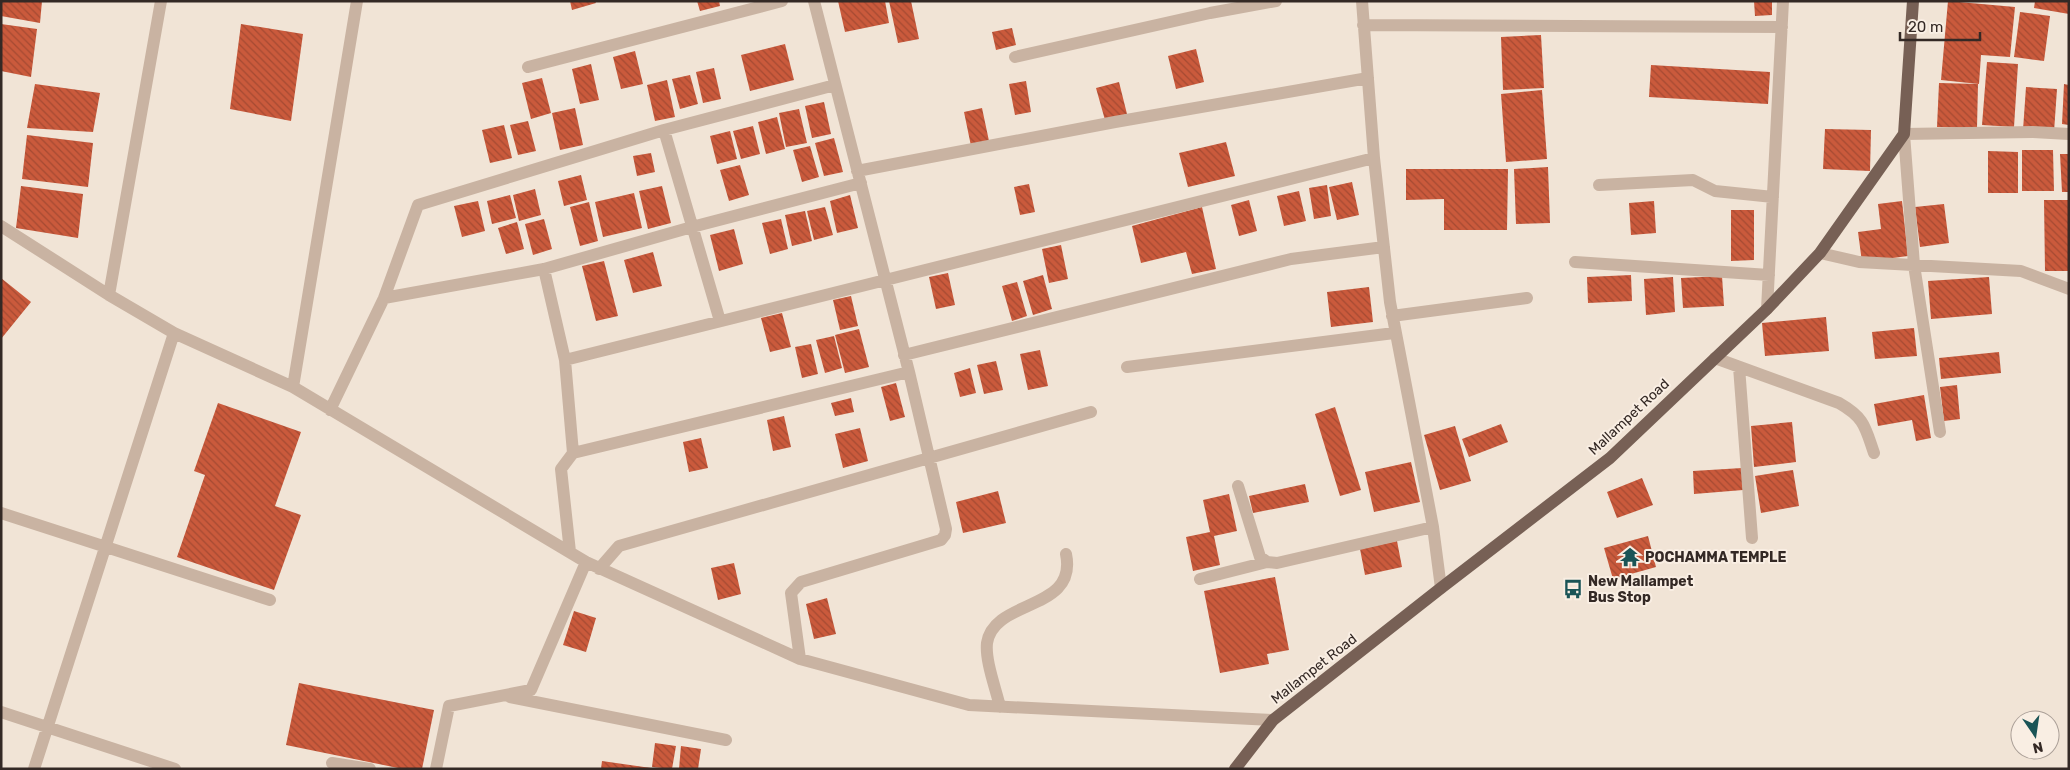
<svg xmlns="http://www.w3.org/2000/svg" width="2070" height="770" font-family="Rubik,sans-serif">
<defs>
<pattern id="building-back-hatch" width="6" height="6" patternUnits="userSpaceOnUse" patternTransform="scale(1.25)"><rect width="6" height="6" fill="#ca5a3c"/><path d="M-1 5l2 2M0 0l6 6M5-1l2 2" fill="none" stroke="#a54a32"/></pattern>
</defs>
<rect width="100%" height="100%" fill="#f1e4d6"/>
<path fill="url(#building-back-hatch)" d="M 1,1 L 42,1 L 40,23 L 1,16 Z
M 570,1 L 595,1 L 596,3 L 572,10 Z
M 697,1 L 719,1 L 720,6 L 700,11 Z
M 838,1 L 885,1 L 889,23 L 845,32 Z
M 889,1 L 911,1 L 919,39 L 898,43 Z
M 1754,1 L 1772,1 L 1772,15 L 1755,16 Z
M 1948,1 L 2015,7 L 2010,57 L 1981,55 L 1979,84 L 1941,80 Z
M 2035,1 L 2069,1 L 2069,14 L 2034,8 Z
M 2020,12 L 2050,16 L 2044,61 L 2014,57 Z
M 1,24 L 37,29 L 31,77 L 1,71 Z
M 241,24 L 303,34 L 291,121 L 230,109 Z
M 1012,28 L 1016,45 L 996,50 L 992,32 Z
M 1541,35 L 1544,88 L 1503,90 L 1501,37 Z
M 785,44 L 794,80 L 750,91 L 741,55 Z
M 1196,49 L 1204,82 L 1176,89 L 1168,56 Z
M 635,51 L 643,84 L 621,89 L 613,57 Z
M 1987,62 L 2018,64 L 2014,127 L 1982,125 Z
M 591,64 L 599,100 L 580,104 L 572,69 Z
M 1651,65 L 1770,72 L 1768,104 L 1649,97 Z
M 714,68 L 721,99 L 703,103 L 696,72 Z
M 690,75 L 698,104 L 680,109 L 672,79 Z
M 542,78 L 551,113 L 531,119 L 522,83 Z
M 667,80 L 675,117 L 655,121 L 647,85 Z
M 1026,81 L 1031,112 L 1015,115 L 1009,84 Z
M 1119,82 L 1127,114 L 1105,120 L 1096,88 Z
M 1939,83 L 1978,84 L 1977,128 L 1937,127 Z
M 35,84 L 100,93 L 93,132 L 27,128 Z
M 2064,84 L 2069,85 L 2069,125 L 2062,124 Z
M 2026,87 L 2057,89 L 2054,132 L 2023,130 Z
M 1542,90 L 1547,159 L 1506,162 L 1501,94 Z
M 824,102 L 831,134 L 812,138 L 805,106 Z
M 575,108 L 583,145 L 560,150 L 552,113 Z
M 982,108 L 989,141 L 971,146 L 964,112 Z
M 799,109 L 807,143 L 786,147 L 779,113 Z
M 777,117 L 785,149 L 766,154 L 758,122 Z
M 528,121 L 536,151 L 518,155 L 510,125 Z
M 504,125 L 512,158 L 490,163 L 482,130 Z
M 753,126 L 760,154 L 741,159 L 733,131 Z
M 1825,129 L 1871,130 L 1870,171 L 1823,169 Z
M 730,131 L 737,159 L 717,164 L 710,136 Z
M 27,135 L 93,143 L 88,187 L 22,179 Z
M 834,138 L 843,172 L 824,176 L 815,143 Z
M 1226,142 L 1235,176 L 1188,187 L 1179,153 Z
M 810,146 L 819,177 L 802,182 L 793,150 Z
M 2022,150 L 2053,150 L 2054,191 L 2022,191 Z
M 1988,151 L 2018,152 L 2018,193 L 1988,193 Z
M 651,153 L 655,172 L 637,176 L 633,156 Z
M 2060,154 L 2069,154 L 2069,192 L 2062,192 Z
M 740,165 L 749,195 L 729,201 L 720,170 Z
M 1548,167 L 1550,223 L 1516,224 L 1514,169 Z
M 1406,169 L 1508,169 L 1507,230 L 1444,230 L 1444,199 L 1406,200 Z
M 581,175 L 587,200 L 564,206 L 558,181 Z
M 1352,182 L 1359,215 L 1337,220 L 1329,187 Z
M 1029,184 L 1035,212 L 1020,215 L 1014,187 Z
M 1327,185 L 1331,216 L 1314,219 L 1309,188 Z
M 21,186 L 83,194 L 78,238 L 16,228 Z
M 662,186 L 671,223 L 648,229 L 639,191 Z
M 535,189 L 541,215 L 519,221 L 513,195 Z
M 1299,191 L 1306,221 L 1284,226 L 1277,196 Z
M 634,193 L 642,228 L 603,237 L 595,202 Z
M 510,195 L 516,218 L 492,224 L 487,201 Z
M 850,195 L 858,228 L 837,233 L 830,201 Z
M 1249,200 L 1257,231 L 1239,236 L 1231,205 Z
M 2044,200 L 2069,200 L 2069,271 L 2045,271 Z
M 478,201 L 485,231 L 462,237 L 454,206 Z
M 1654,201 L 1656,233 L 1631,235 L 1629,203 Z
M 1902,201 L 1908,256 L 1862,262 L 1858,232 L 1881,229 L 1878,204 Z
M 589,202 L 598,241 L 580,246 L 570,207 Z
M 1944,204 L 1949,243 L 1920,247 L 1915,207 Z
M 825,207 L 833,235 L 814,240 L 807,211 Z
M 1202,207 L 1216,269 L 1192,274 L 1186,252 L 1141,263 L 1132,226 Z
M 1731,210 L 1754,210 L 1754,260 L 1731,261 Z
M 805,211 L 812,241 L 792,246 L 785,215 Z
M 544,219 L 552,249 L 533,255 L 525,224 Z
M 781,219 L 788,249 L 770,254 L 762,223 Z
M 517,222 L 524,249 L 506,254 L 498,228 Z
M 734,229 L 743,264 L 719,271 L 710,235 Z
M 1061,245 L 1068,279 L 1049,283 L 1042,249 Z
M 653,252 L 662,286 L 633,293 L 624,260 Z
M 604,261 L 618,316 L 596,321 L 582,266 Z
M 948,273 L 955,305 L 936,309 L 929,277 Z
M 1043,275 L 1052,309 L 1033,315 L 1023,281 Z
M 1631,275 L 1632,301 L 1588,303 L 1587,277 Z
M 1722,276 L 1724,306 L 1683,308 L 1681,278 Z
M 1673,277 L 1675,312 L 1646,315 L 1644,279 Z
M 1989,277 L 1992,314 L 1931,319 L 1928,281 Z
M 1,278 L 31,302 L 1,339 Z
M 1017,282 L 1027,316 L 1012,321 L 1002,286 Z
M 1369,287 L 1373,322 L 1331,327 L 1327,292 Z
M 851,296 L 858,326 L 840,330 L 833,300 Z
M 782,313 L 791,347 L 770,352 L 761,318 Z
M 1826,317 L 1829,351 L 1765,356 L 1762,323 Z
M 1914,328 L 1917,356 L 1875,359 L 1872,332 Z
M 859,329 L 869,367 L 845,373 L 835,335 Z
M 834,336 L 842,368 L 825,373 L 816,340 Z
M 811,344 L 818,374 L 802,378 L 795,347 Z
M 1040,350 L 1048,386 L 1028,390 L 1020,354 Z
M 1999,352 L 2001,373 L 1941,379 L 1939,358 Z
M 996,361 L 1003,390 L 984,394 L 977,365 Z
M 970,368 L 976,393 L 960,397 L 954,373 Z
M 896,383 L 905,417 L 890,421 L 881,387 Z
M 1957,385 L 1960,419 L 1944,421 L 1940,387 Z
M 1924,395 L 1931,438 L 1916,441 L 1912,420 L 1878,426 L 1874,404 Z
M 851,398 L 854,412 L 835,416 L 831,403 Z
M 218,403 L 301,432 L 275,506 L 301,515 L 274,590 L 177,557 L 205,475 L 194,471 Z
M 1335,407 L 1361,490 L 1340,496 L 1315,414 Z
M 784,416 L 791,447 L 773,451 L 767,420 Z
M 1792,422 L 1796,462 L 1754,467 L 1751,426 Z
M 1501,424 L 1508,442 L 1469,457 L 1462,439 Z
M 1455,426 L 1471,481 L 1440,490 L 1424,435 Z
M 860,428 L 868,461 L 843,468 L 835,434 Z
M 701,438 L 708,468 L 689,472 L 683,442 Z
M 1411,462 L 1420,502 L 1374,512 L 1365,472 Z
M 1742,468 L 1743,490 L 1694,494 L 1693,471 Z
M 1793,470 L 1799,506 L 1761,513 L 1755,476 Z
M 1642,478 L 1653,505 L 1617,518 L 1607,492 Z
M 1305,484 L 1309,502 L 1253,513 L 1249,496 Z
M 998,491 L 1006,523 L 963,533 L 956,502 Z
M 1229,494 L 1237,531 L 1214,536 L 1220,565 L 1193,571 L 1186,537 L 1210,532 L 1203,500 Z
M 1648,536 L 1656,567 L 1613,579 L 1604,548 Z
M 1397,541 L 1402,567 L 1365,575 L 1360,549 Z
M 734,563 L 741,594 L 718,600 L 711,568 Z
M 1275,577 L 1289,650 L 1267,654 L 1269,664 L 1220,673 L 1204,591 Z
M 827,598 L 836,634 L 814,639 L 806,604 Z
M 574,611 L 596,618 L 586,652 L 563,645 Z
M 299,683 L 434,710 L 422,769 L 403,769 L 286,745 Z
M 655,743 L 676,746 L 672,769 L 652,767 Z
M 681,746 L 701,749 L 698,769 L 679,769 Z
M 602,761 L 651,768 L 651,769 L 601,769 Z"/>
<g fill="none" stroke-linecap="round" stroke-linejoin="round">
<path stroke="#c9b3a2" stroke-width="12" d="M 1362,1 L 1374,158 L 1390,302 L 1433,527 L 1441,588
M 1363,25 L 1782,27
M 1015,57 L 1210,13 L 1276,1
M 528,67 L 782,1
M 664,130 L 720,321
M 857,171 L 1115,122 L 1368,78
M 1599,185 L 1693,180 L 1715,191 L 1773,197
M 1,226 L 109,295 L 174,333 L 293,387 L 586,562 L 800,659 L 969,705 L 1273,720
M 1820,253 L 1859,262 L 2021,271 L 2069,289
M 1575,262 L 1769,275
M 544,269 L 565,360 L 573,453 L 561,469 L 570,552
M 109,295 L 161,1
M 384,298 L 544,269 L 692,227 L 861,183
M 1767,309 L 1783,1
M 1392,316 L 1527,298
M 904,355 L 1291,259 L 1384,247
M 1715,358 L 1839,403 C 1865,418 1865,427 1874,453
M 565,360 L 1374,158
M 1127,367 L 1394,333
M 1739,367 L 1752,538
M 293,387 L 357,1
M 330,410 L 384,298 L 418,205 L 664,130 L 835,85
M 1940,432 L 1914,265 L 1904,134 L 2033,132 L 2069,134
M 573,453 L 909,372
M 1238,486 L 1260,557 L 1267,562 L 1277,563 L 1433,527
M 1,513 L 270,600
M 599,569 L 619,546 L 1091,412
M 1200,579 L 1267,562
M 800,659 L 791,593 L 801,582 L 941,540 L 945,535 L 946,529 L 909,372 L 814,1
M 510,697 L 726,740
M 1000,707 C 996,689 985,661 987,643 C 994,598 1078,612 1066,554
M 1,712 L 175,769
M 332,763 L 370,769
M 34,769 L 174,333
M 436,769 L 449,706 L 531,690 L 586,562"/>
<path stroke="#776055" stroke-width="12" d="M 1235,769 L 1273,720 L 1441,588 L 1610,458 L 1767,309 L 1820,253 L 1904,134 L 1913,1"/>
</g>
<defs>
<symbol id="temple-bare" viewBox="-9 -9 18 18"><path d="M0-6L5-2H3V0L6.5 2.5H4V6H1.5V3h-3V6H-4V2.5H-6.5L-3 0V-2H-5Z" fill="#1a5456" stroke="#f9eee3" stroke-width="2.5" paint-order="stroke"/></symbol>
<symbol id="bus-bare" viewBox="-9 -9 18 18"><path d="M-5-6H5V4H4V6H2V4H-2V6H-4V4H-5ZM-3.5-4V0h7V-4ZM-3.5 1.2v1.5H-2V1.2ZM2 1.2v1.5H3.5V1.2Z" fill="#1a5456" stroke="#f9eee3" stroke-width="2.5" paint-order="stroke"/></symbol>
</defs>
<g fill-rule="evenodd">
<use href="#temple-bare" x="1616" y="543" width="28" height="28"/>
<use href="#bus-bare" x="1559" y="575" width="28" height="28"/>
</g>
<g text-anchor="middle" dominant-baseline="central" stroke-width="4" stroke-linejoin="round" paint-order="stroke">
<g font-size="14" fill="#342925" stroke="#f9eee3">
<text transform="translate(1629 417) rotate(-43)">Mallampet Road</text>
<text transform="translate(1314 669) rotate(-38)">Mallampet Road</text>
</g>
<g font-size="14" font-weight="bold" fill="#342925" stroke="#f9eee3" text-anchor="start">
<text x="1645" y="557">POCHAMMA TEMPLE</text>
<text x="1588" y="581">New Mallampet<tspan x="1588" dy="16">Bus Stop</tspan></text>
</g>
</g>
<rect width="2070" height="770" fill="none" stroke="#342925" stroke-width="5"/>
<g transform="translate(2035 735) rotate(167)"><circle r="24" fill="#f9eee3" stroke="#aa9f97"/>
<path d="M0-4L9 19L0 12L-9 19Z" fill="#1a5456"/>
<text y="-8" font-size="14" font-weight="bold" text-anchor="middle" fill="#342925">N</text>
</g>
<path d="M1900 32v8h80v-8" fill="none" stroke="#342925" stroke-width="2.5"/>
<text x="1908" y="32" font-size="15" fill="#342925" stroke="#f9eee3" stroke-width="4" paint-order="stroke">20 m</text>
</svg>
